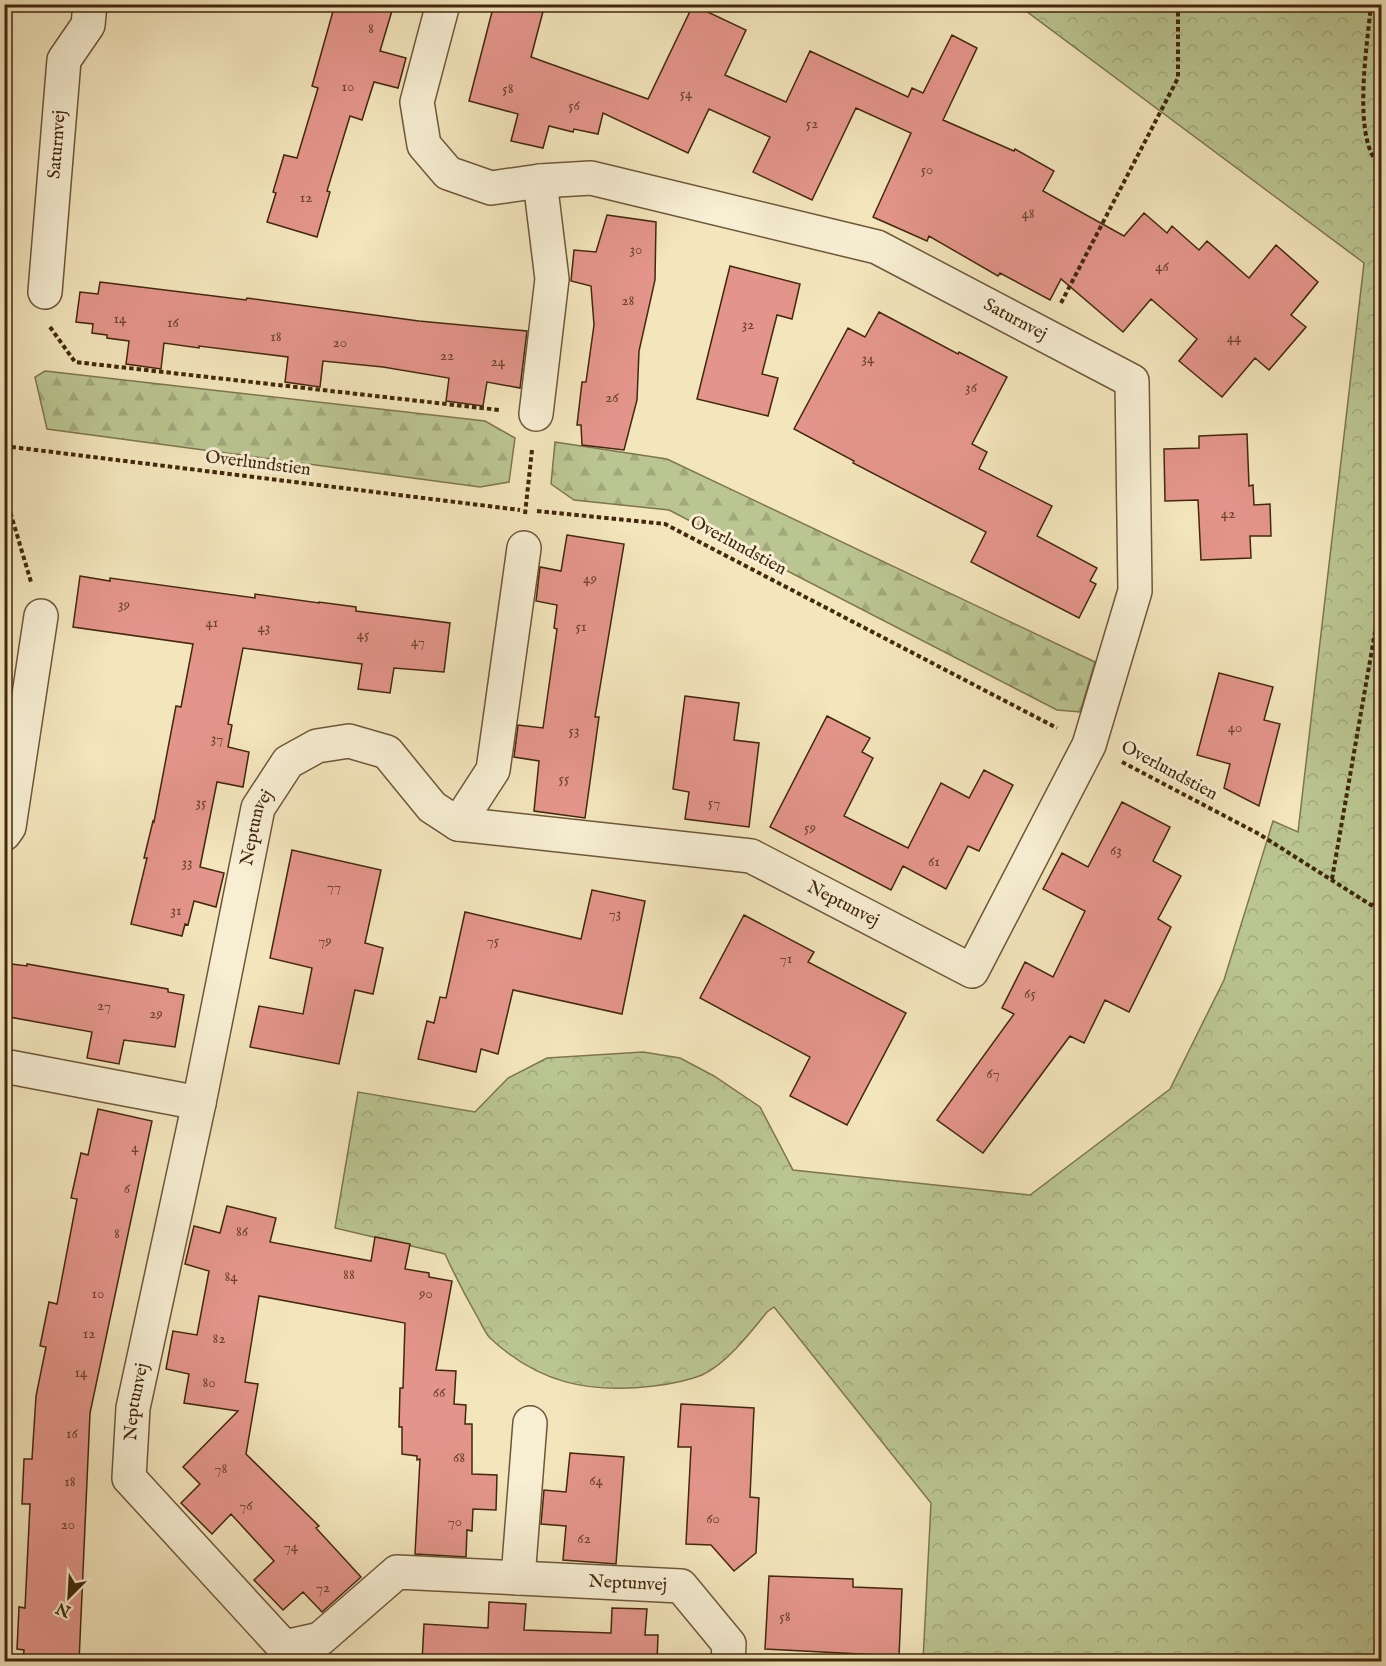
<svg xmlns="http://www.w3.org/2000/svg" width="1386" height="1666" font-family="'IM FELL English',serif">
<defs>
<pattern id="forest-firs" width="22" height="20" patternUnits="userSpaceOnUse" patternTransform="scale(1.5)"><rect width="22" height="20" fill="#bac591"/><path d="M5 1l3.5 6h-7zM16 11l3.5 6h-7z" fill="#a1a97c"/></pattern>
<pattern id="park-crowns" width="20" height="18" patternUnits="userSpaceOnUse" patternTransform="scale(1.5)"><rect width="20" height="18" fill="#bac591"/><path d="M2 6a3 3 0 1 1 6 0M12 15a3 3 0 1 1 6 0" fill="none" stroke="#a1a97c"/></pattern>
</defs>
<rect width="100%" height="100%" fill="#f3e5bc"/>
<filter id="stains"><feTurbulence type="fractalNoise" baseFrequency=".00333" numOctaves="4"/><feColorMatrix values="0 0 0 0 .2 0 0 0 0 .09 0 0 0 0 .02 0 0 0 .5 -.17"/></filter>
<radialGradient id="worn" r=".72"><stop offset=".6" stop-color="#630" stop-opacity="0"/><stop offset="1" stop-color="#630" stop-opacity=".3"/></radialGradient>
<path fill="url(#forest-firs)" stroke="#7e764e" stroke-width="1.5" d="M 45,371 L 485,421 L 515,438 L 509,482 L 480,487 L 47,429 L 35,377 Z
M 555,442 L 667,459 L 1095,662 L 1080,712 L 1057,710 L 669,510 L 574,500 L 551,484 Z"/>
<path fill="url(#park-crowns)" stroke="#7e764e" stroke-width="1.5" d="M 1018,5 L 1381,5 L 1381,1661 L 923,1661 L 931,1503 L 774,1307 L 767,1312 C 751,1332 726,1364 702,1375 C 687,1381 670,1384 654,1386 C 589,1394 538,1383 490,1338 C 485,1333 482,1325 478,1318 C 466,1297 455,1276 445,1254 L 335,1228 L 358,1092 L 475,1112 L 508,1078 L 547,1058 L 643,1052 L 680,1058 L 714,1076 L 760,1107 L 793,1170 L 1030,1195 L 1170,1089 L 1224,980 L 1273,821 L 1298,832 L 1364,263 Z"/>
<path fill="#e4958b" stroke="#42280c" stroke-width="1.5" d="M 335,4 L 394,4 L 380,51 L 406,58 L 398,88 L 374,82 L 362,120 L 350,116 L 327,191 L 330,192 L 317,237 L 267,222 L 276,193 L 273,192 L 284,155 L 297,158 L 318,88 L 312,86 Z
M 494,4 L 545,4 L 531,57 L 648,99 L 693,5 L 746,30 L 725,75 L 786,102 L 810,51 L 908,97 L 912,88 L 923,93 L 952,35 L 977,48 L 943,120 L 1014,151 L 1015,149 L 1054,171 L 1043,191 L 1124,236 L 1144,213 L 1167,233 L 1172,226 L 1199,250 L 1207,241 L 1249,278 L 1276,245 L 1318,282 L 1291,315 L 1306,327 L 1269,370 L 1255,358 L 1222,397 L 1179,361 L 1197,339 L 1151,299 L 1123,332 L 1061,279 L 1050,300 L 1000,273 L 998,276 L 929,236 L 927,241 L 873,217 L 911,133 L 856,108 L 812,200 L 753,172 L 770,137 L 709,109 L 688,153 L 603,113 L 598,134 L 574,129 L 573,132 L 549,126 L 543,148 L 511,141 L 518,114 L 469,101 Z
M 607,215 L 656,222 L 655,280 L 639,351 L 637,400 L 624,450 L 582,445 L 581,425 L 577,425 L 582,382 L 586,382 L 594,325 L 591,286 L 571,281 L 574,250 L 596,252 Z
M 730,266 L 800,284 L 792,319 L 777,315 L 762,374 L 778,378 L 768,416 L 697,399 Z
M 100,282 L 246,300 L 247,298 L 419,321 L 527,331 L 520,388 L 487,382 L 483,406 L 446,401 L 449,378 L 383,367 L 323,361 L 320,387 L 285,382 L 288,357 L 199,346 L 199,348 L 164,343 L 161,369 L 126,364 L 129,341 L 107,338 L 107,335 L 92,333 L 93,324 L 76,322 L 80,292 L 98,294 Z
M 879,312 L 958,354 L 959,352 L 1007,377 L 972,444 L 987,452 L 979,469 L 1052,506 L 1037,536 L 1097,568 L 1090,581 L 1096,584 L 1079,618 L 971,562 L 986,532 L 853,463 L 854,461 L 794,429 L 848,328 L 865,337 Z
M 1247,434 L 1249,486 L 1253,485 L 1254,505 L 1270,504 L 1271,536 L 1250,536 L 1251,558 L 1201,560 L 1198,500 L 1165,501 L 1164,449 L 1199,448 L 1199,436 Z
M 567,535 L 624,544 L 595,717 L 599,717 L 585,818 L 534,811 L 539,761 L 514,757 L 518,725 L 543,728 L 557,629 L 554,628 L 557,605 L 536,601 L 540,567 L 561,571 Z
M 80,576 L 110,581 L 110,578 L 255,598 L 255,594 L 319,603 L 319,602 L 356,607 L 356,611 L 450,623 L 444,672 L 394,668 L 390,693 L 358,689 L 362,664 L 243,648 L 228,724 L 232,725 L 228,747 L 249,752 L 243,787 L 217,782 L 200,867 L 224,873 L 216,907 L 194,901 L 188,925 L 185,924 L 182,936 L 131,924 L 147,858 L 144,858 L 153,821 L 154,822 L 176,706 L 181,707 L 193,644 L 73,627 Z
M 1219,673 L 1273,687 L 1264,720 L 1280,724 L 1259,806 L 1224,788 L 1230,764 L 1197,755 Z
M 685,696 L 739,703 L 734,740 L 759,743 L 749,827 L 685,819 L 689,792 L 673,789 Z
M 827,716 L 870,738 L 862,752 L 873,758 L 844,816 L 908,848 L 941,783 L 969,798 L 984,770 L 1013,785 L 979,851 L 968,846 L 946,889 L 903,866 L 891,890 L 770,827 Z
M 1122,802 L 1170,827 L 1153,861 L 1181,876 L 1158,919 L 1171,927 L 1129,1012 L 1105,1000 L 1084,1043 L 1070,1036 L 983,1153 L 937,1120 L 1014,1014 L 1002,1008 L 1025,962 L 1053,977 L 1085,911 L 1043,889 L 1062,853 L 1088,867 Z
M 292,850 L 381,870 L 365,943 L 383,948 L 373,994 L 355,990 L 339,1064 L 250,1047 L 259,1006 L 303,1014 L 312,968 L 270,958 Z
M 592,890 L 645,901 L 622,1014 L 513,990 L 498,1054 L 481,1049 L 476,1072 L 418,1059 L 427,1021 L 434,1023 L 440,997 L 446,998 L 465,912 L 581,939 Z
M 744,915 L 814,952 L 808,962 L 906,1013 L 847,1125 L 790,1096 L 810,1057 L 700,998 Z
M 4,963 L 27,966 L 27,964 L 168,989 L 168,992 L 184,995 L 175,1047 L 124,1040 L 119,1064 L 87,1058 L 92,1032 L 4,1016 Z
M 98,1109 L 152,1121 L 90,1413 L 79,1662 L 23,1662 L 24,1650 L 17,1649 L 19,1607 L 25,1608 L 30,1504 L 22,1504 L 24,1459 L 32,1459 L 36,1396 L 46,1347 L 40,1346 L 49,1302 L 57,1304 L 77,1199 L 71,1198 L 81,1153 L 88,1155 Z
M 227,1206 L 276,1218 L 270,1242 L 371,1261 L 375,1237 L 410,1244 L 405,1269 L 429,1273 L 429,1277 L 452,1281 L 436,1370 L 456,1371 L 454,1404 L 466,1405 L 465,1424 L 472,1424 L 472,1474 L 497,1475 L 496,1510 L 473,1509 L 472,1531 L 467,1530 L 466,1557 L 415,1554 L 420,1459 L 417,1460 L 417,1456 L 402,1454 L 402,1427 L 399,1427 L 400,1388 L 403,1388 L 405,1323 L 259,1296 L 245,1382 L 258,1384 L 246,1454 L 319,1526 L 316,1528 L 361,1577 L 322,1612 L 303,1592 L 283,1610 L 254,1580 L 274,1561 L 231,1514 L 212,1534 L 181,1503 L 200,1484 L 183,1467 L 238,1411 L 184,1403 L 189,1374 L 166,1369 L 173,1331 L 197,1335 L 209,1271 L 185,1264 L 194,1226 L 220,1233 Z
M 681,1404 L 754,1408 L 750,1497 L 759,1498 L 756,1553 L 734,1571 L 711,1545 L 686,1544 L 691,1447 L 678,1447 Z
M 570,1453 L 624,1457 L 616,1564 L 563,1560 L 566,1526 L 541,1524 L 544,1490 L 566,1492 Z
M 769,1576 L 853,1579 L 853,1587 L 902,1589 L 899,1656 L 765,1649 Z
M 489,1602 L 526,1604 L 524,1630 L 611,1633 L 612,1608 L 647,1609 L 645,1635 L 658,1635 L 657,1662 L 422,1662 L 424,1624 L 488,1628 Z"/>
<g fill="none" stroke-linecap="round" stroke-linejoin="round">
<defs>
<g id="minor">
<path id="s1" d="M 45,292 L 64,60 L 88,25 L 90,4"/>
<path d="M 536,414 L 552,279 L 540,181"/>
<path d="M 458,824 L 493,770 L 524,548"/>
<path d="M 4,834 L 9,827 L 41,616"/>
<path d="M 4,1066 L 199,1103"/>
<path d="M 518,1578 L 530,1423"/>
<path id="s2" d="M 284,1647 L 320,1639 L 397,1572 L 681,1586 L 729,1644 L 728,1662"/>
<path id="s3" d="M 283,1662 L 284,1647 L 129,1478 L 133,1408 L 199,1103 L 258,808 L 288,762 L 317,746 L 349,741 L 387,752 L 432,807 L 458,824 L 751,856 L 972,971 L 1089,745 L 1135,591 L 1132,381 L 877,247 L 591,178 L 540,181 L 491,188 L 448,173 L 424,145 L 417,102 L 443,4"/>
</g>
</defs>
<use href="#minor" stroke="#6e5738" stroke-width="36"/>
<path stroke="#42280c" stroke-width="4" stroke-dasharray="4.5 3" stroke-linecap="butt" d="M 1371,4 C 1368,41 1350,144 1382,167
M 1061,303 L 1178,78 L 1178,4
M 50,327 L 75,362 L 499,410
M 4,446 L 520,510
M 4,491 L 31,582
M 537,511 L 665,524 L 1057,728
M 525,514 L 532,450
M 1122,762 L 1259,834 L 1382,912
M 1332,879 L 1382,592
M 1373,905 L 1382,897"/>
<use href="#minor" stroke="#f7eed3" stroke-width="33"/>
</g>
<g text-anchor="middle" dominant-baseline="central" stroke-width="6" stroke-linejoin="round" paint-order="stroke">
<g font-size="15" fill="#6a432c">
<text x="371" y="28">8</text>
<text x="348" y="86">10</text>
<text x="508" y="88">58</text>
<text x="686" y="93">54</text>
<text x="574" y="105">56</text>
<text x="812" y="123">52</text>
<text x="927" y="169">50</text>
<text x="306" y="197">12</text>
<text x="1028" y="213">48</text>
<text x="636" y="249">30</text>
<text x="1162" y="266">46</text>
<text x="628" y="300">28</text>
<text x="120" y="318">14</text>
<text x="173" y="322">16</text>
<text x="748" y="324">32</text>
<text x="276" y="336">18</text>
<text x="1234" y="337">44</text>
<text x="340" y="342">20</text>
<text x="447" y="355">22</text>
<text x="868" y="358">34</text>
<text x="498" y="361">24</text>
<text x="971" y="387">36</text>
<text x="612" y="397">26</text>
<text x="1228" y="513">42</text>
<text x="590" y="578">49</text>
<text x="124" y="604">39</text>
<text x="212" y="622">41</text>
<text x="581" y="626">51</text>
<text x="264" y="627">43</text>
<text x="363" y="634">45</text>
<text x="418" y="641">47</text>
<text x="1235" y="727">40</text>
<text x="574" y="730">53</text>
<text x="217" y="738">37</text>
<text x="564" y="778">55</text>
<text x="201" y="802">35</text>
<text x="714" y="802">57</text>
<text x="810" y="827">59</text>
<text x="1116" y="850">63</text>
<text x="934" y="861">61</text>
<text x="187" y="862">33</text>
<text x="334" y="886">77</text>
<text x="176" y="910">31</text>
<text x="615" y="913">73</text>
<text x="325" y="940">79</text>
<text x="493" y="940">75</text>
<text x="786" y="958">71</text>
<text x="1030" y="993">65</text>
<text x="104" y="1005">27</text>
<text x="156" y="1013">29</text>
<text x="993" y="1073">67</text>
<text x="135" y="1147">4</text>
<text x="127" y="1188">6</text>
<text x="242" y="1231">86</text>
<text x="117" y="1233">8</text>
<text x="349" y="1274">88</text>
<text x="231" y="1276">84</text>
<text x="98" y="1293">10</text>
<text x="426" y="1293">90</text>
<text x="89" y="1333">12</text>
<text x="219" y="1338">82</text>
<text x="81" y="1372">14</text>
<text x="209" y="1382">80</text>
<text x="439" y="1392">66</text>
<text x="72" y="1433">16</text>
<text x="459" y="1457">68</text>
<text x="221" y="1468">78</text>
<text x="596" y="1480">64</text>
<text x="70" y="1481">18</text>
<text x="246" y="1505">76</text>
<text x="713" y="1518">60</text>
<text x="455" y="1521">70</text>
<text x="68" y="1524">20</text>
<text x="584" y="1538">62</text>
<text x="291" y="1546">74</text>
<text x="323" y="1587">72</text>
<text x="785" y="1616">58</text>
</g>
<g font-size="18" fill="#42280c" stroke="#f7eed3">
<text stroke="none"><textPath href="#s1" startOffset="148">Saturnvej</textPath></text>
<text transform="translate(1015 320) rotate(28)">Saturnvej</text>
<text transform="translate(258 464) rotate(7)">Overlundstien</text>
<text transform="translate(738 546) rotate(28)">Overlundstien</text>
<text transform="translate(1169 771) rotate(28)">Overlundstien</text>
<text stroke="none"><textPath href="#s3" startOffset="908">Neptunvej</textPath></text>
<text stroke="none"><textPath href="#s3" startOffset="1588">Neptunvej</textPath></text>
<text stroke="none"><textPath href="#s3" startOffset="321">Neptunvej</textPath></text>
<text stroke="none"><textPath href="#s2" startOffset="370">Neptunvej</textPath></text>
</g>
</g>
<rect width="1386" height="1666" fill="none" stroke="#f3e5bc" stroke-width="24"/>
<rect x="6" y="6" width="1374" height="1654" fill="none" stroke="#42280c" stroke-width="3"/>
<rect x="12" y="12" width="1362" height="1642" fill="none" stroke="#42280c" stroke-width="1.5"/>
<g transform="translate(69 1597) rotate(204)" stroke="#f7eed3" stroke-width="4.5" paint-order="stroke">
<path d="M0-4.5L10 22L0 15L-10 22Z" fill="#42280c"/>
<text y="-9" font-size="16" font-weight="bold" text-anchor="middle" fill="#42280c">N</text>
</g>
<rect width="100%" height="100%" filter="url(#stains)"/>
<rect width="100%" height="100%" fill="url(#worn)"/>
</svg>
